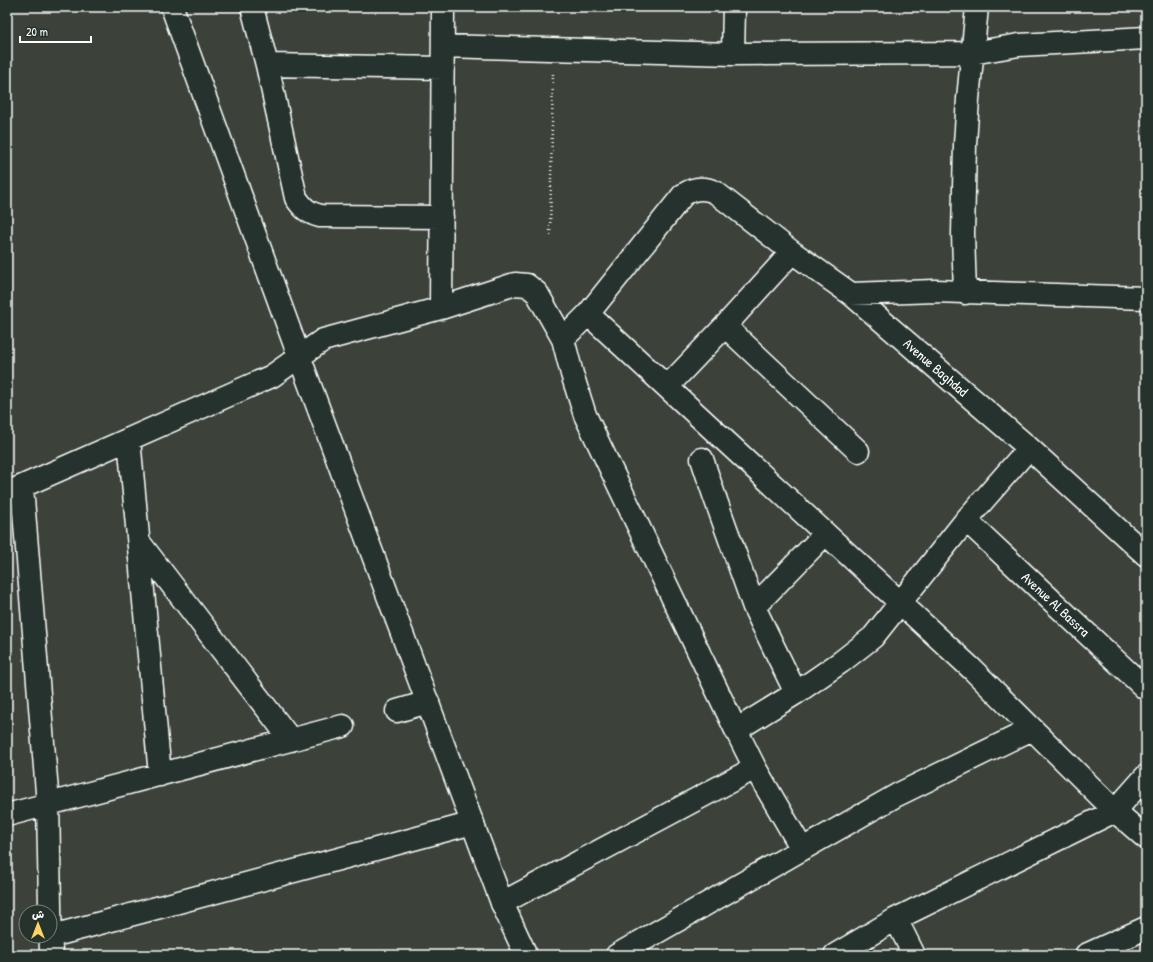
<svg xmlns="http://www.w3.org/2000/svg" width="1153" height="962" font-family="'Patrick Hand','Playpen Sans Arabic',sans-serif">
<rect width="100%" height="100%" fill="#3c423a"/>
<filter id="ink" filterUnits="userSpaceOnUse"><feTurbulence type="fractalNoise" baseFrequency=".025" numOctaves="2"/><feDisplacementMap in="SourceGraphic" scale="8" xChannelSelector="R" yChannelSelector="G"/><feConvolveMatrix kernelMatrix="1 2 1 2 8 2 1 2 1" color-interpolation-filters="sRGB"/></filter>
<g filter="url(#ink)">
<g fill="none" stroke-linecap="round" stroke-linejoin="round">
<defs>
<path id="minor" d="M 252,7 L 267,65 L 296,198 C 303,208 308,213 320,216 L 442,217
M 443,46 L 733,54 L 972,53 L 1019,45 L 1146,38
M 733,54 L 734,7
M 267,65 L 443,68
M 965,293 L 963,234 L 965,144 L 968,99 L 977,7
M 851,294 L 935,291 L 1146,298
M 441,308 L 443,7
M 588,314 L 973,670 L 1115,811 L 1146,838
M 725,326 L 858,451
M 667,387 L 725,326 L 792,252
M 129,439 L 160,775
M 702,459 L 714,495 L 754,607 L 796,693
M 22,487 L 48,804 L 51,955
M 7,493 L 272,376 L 323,340 L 441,308 L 515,284 L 527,285 L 537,293 L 563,339
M 966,520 L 1146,689
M 139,542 L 291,740
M 754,607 L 825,534
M 397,711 L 428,702
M 736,730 L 585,415 L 572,374 L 563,339 L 588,314 L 683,195 C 693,188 704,187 715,192 L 792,252 L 851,294 L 1029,448 L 1146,555
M 7,815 L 343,726
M 802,849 L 755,768 L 736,730 L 796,693 L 841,662 L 873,637 L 966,520 L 1029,448
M 502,903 L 755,768
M 896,919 L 914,955
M 52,936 L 473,823
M 617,955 L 897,795 L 1032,729
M 835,955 L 896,919 L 1115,811 L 1146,776
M 1086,955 L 1146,928"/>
<path id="secondary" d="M 172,7 L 299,356 L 502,903 L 526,955"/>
</defs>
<use href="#minor" stroke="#fff" stroke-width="25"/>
<use href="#secondary" stroke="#fff" stroke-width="25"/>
<path stroke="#fff" stroke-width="2.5" stroke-dasharray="1 3" stroke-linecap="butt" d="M 550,235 L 553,71"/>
<use href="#minor" stroke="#26332d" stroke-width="22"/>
<use href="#secondary" stroke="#26332d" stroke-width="22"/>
</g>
</g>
<g text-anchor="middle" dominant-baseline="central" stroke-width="3" stroke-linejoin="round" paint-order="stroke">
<g font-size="14" fill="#fff" stroke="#26332d">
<text transform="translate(936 367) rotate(41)">Avenue Baghdad</text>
<text transform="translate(1056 604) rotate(43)">Avenue Al Bassra</text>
</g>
</g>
<rect width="1153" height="962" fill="none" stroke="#26332d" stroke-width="24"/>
<rect x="12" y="12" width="1129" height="938" fill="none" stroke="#fff" stroke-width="1.5" filter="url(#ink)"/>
<g transform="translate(38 924)"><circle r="19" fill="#26332d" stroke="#7d8581"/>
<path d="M0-3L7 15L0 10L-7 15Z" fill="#ffd166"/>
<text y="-6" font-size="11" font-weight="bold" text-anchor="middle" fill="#ffffff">ش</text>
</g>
<path d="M20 36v6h71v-6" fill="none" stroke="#ffffff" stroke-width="2"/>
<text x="26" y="36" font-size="12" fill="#ffffff" stroke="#26332d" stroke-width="3" paint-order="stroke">20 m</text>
</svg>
